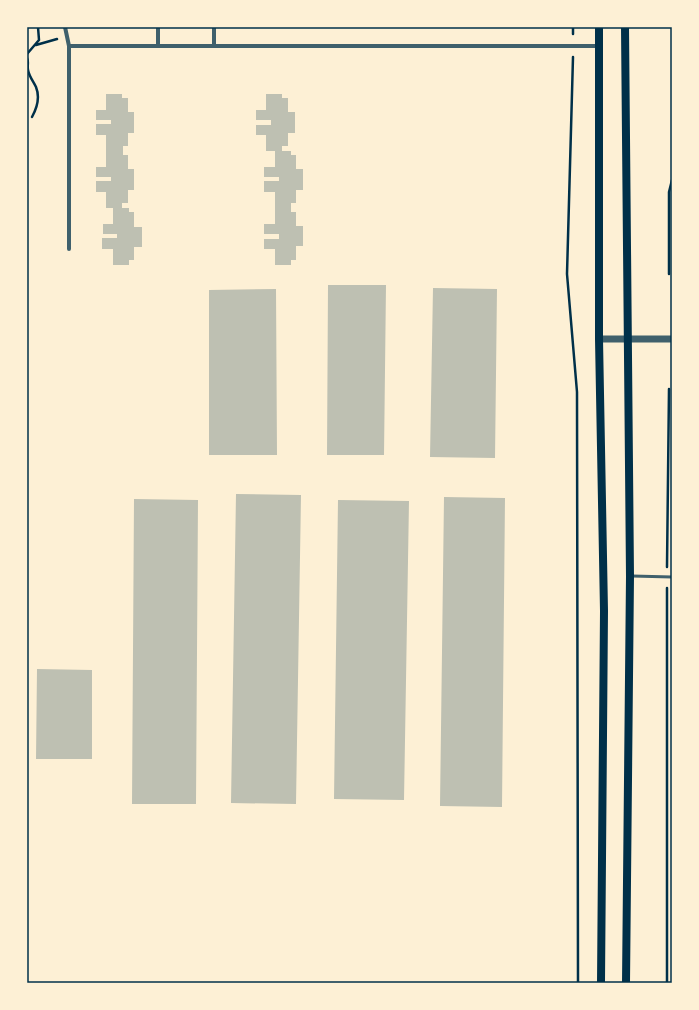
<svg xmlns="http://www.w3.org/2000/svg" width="699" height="1010" font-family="Barlow,sans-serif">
<rect width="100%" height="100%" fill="#fdf0d5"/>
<path fill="#bec0b2" d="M 106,94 L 122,94 L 122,98 L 128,98 L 128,112 L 134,112 L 134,133 L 128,133 L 128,146 L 123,146 L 123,155 L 128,155 L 128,169 L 134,169 L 134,190 L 128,190 L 128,203 L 122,203 L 122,208 L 129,208 L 129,212 L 134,212 L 134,227 L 142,227 L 142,247 L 134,247 L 134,260 L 129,260 L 129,265 L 113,265 L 113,249 L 102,249 L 102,238 L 117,238 L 117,234 L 103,234 L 103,224 L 113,224 L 113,208 L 106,208 L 106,192 L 96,192 L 96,181 L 111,181 L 111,177 L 96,177 L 96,167 L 106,167 L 106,135 L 96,135 L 96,124 L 111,124 L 111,120 L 96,120 L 96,110 L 106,110 Z
M 266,94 L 282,94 L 282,98 L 288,98 L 288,112 L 295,112 L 295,133 L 288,133 L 288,146 L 282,146 L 282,151 L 291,151 L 291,155 L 296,155 L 296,169 L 303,169 L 303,190 L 296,190 L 296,203 L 291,203 L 291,212 L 296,212 L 296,226 L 303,226 L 303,246 L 296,246 L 296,260 L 291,260 L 291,265 L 275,265 L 275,249 L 264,249 L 264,239 L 279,239 L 279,234 L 264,234 L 264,224 L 275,224 L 275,192 L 264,192 L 264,181 L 279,181 L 279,177 L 264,177 L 264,167 L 275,167 L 275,151 L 266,151 L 266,135 L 256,135 L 256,125 L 271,125 L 271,120 L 256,120 L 256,110 L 266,110 Z
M 328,285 L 386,285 L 384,455 L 327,455 Z
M 433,288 L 497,289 L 495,458 L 430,457 Z
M 276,289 L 277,455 L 209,455 L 209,290 Z
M 236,494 L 301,495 L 296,804 L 231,803 Z
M 444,497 L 505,498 L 502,807 L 440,806 Z
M 134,499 L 198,500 L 196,804 L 132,804 Z
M 338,500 L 409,501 L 404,800 L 334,799 Z
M 37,669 L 92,670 L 92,759 L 36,759 Z"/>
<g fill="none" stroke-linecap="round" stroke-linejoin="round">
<path stroke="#003049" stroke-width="2.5" d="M 573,27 L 573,34
M 36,45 L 57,39
M 27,54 L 39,40 L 38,27
M 573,57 L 567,274 L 577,392 L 578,983
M 27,58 C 29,62 27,65 28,70 C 29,76 33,81 36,87 C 40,97 37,108 32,117
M 669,274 L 669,192 L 672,180
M 667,567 L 669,389
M 667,588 L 667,983"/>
<path stroke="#3f606c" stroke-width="3" d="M 632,576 L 672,577"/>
<path stroke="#3f606c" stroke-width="4" d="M 65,27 L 69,46 L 69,249
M 158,27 L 158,46
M 214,27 L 214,46
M 69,46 L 599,46"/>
<path stroke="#3f606c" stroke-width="7" d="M 599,339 L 672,339"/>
<path stroke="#003049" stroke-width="8" d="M 599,27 L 599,339 L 604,611 L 601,983
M 625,27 L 630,576 L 626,983"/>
</g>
<rect width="699" height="1010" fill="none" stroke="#fdf0d5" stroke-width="56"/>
<rect x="28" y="28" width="643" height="954" fill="none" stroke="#003049" stroke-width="1.5"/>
</svg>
